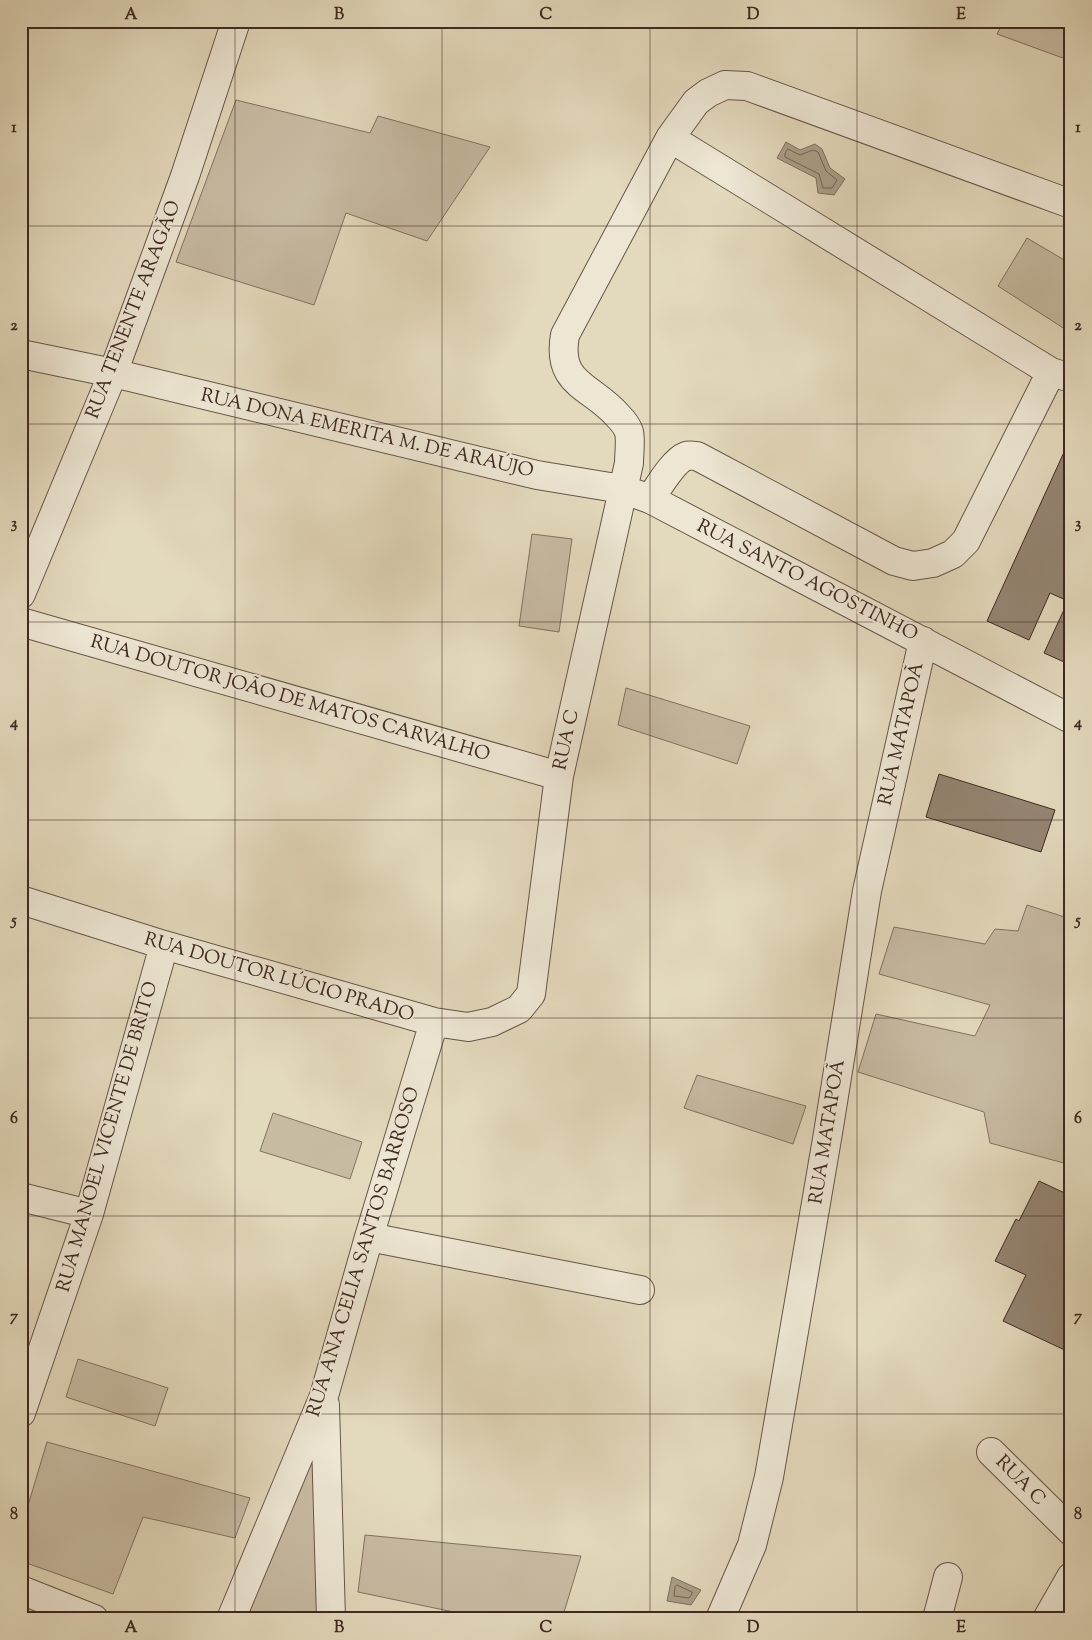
<svg xmlns="http://www.w3.org/2000/svg" width="1092" height="1640" font-family="'Sorts Mill Goudy',serif">
<rect width="100%" height="100%" fill="#e3d9bc"/>
<filter id="stains"><feTurbulence type="fractalNoise" baseFrequency=".004" numOctaves="4"/><feColorMatrix values="0 0 0 0 .2 0 0 0 0 .09 0 0 0 0 .02 0 0 0 .5 -.17"/></filter>
<radialGradient id="worn" r=".72"><stop offset=".6" stop-color="#630" stop-opacity="0"/><stop offset="1" stop-color="#630" stop-opacity=".3"/></radialGradient>
<path fill="#c7bba2" stroke="#827262" d="M 1004,21 L 1071,21 L 1071,61 L 997,34 Z
M 236,100 L 370,133 L 378,116 L 490,147 L 427,241 L 346,213 L 314,305 L 176,262 Z
M 1027,238 L 1071,264 L 1071,333 L 998,286 Z
M 532,534 L 572,539 L 559,632 L 519,626 Z
M 626,688 L 750,726 L 737,764 L 618,725 Z
M 1027,905 L 1071,919 L 1071,1165 L 990,1143 L 984,1112 L 858,1072 L 876,1014 L 975,1036 L 990,1005 L 879,974 L 894,927 L 985,944 L 995,929 L 1018,931 Z
M 697,1075 L 806,1106 L 793,1144 L 684,1108 Z
M 273,1113 L 362,1142 L 350,1179 L 260,1151 Z
M 78,1359 L 168,1388 L 155,1426 L 66,1397 Z
M 327,1406 L 336,1619 L 243,1619 Z
M 47,1442 L 250,1498 L 235,1538 L 143,1517 L 113,1594 L 21,1561 L 21,1529 Z
M 365,1535 L 581,1556 L 562,1619 L 487,1619 L 358,1592 Z"/>
<path fill="#ab9e87" stroke="#7f705e" d="M 786,142 L 800,150 L 815,144 L 822,149 L 830,168 L 845,179 L 834,195 L 818,193 L 816,178 L 777,158 Z
M 672,1577 L 701,1590 L 691,1605 L 667,1601 Z"/>
<g fill="none" stroke-linecap="round" stroke-linejoin="round">
<path stroke="#746454" stroke-width="1" d="M 788,149 L 800,155 L 813,150 L 818,152 L 826,171 L 837,180 L 832,188 L 823,188 L 819,174 L 785,157 L 785,154 Z
M 677,1585 L 692,1592 L 692,1594 L 689,1598 L 674,1596 L 675,1587 Z"/>
</g>
<path fill="#948572" stroke="#3e2a21" d="M 1065,450 L 1071,452 L 1071,665 L 1044,653 L 1068,601 L 1050,593 L 1029,640 L 987,621 Z
M 939,774 L 1055,810 L 1041,852 L 926,817 Z
M 1039,1181 L 1071,1196 L 1071,1353 L 1003,1321 L 1026,1275 L 995,1261 L 1016,1219 L 1019,1221 Z"/>
<g fill="none" stroke-linecap="round" stroke-linejoin="round">
<defs>
<path id="minor" d="M 670,138 L 1051,372 L 1071,378
M 21,354 L 113,373 L 537,475 L 622,489 L 650,499 L 1071,719
M 650,499 C 658,488 673,461 686,456 C 689,455 693,456 697,456 L 894,561 L 913,566 L 933,563 L 953,554 L 966,541 L 1051,372
M 21,594 L 113,373 L 185,176 L 236,21
M 21,622 L 559,776
M 21,900 L 164,945 L 434,1022 L 468,1027 L 492,1022 L 519,1009 L 531,994 L 559,776 L 629,463 C 629,454 631,441 629,432 C 627,426 622,420 618,416 C 591,385 556,385 565,335 L 670,138 L 696,102 L 708,93 L 725,85 L 747,86 L 1071,204
M 21,1197 L 89,1214
M 369,1237 L 640,1290
M 325,1405 L 331,1619
M 21,1413 L 89,1214 L 164,945
M 991,1452 L 1071,1531
M 21,1590 L 94,1619
M 231,1619 L 324,1396 L 369,1237 L 434,1022
M 720,1619 L 752,1545 L 769,1477 L 828,1133 L 867,891 L 923,641
M 937,1619 L 948,1577
M 1047,1619 L 1071,1577"/>
</defs>
<use href="#minor" stroke="#675648" stroke-width="30"/>
<use href="#minor" stroke="#ede6d3" stroke-width="28"/>
</g>
<path fill="none" stroke="#3e2a21" stroke-width="1" stroke-opacity="0.55" d="M 235,21 L 235,1619M 442,21 L 442,1619M 650,21 L 650,1619M 857,21 L 857,1619M 21,226 L 1071,226M 21,424 L 1071,424M 21,622 L 1071,622M 21,820 L 1071,820M 21,1018 L 1071,1018M 21,1216 L 1071,1216M 21,1414 L 1071,1414"/>
<g text-anchor="middle" dominant-baseline="central" stroke-width="4" stroke-linejoin="round" paint-order="stroke">
<g font-size="19" fill="#3e2a21" stroke="#ede6d3">
<text transform="translate(134 310) rotate(-69)">RUA TENENTE ARAGÃO</text>
<text transform="translate(367 434) rotate(13)">RUA DONA EMERITA M. DE ARAÚJO</text>
<text transform="translate(807 581) rotate(27)">RUA SANTO AGOSTINHO</text>
<text transform="translate(290 699) rotate(16)">RUA DOUTOR JOÃO DE MATOS CARVALHO</text>
<text transform="translate(902 734) rotate(-77)">RUA MATAPOÃ</text>
<text transform="translate(567 740) rotate(-78)">RUA C</text>
<text transform="translate(279 978) rotate(16)">RUA DOUTOR LÚCIO PRADO</text>
<text transform="translate(828 1132) rotate(-81)">RUA MATAPOÃ</text>
<text transform="translate(108 1137) rotate(-74)">RUA MANOEL VICENTE DE BRITO</text>
<text transform="translate(364 1252) rotate(-73)">RUA ANA CELIA SANTOS BARROSO</text>
<text transform="translate(1020 1481) rotate(45)">RUA C</text>
</g>
</g>
<rect width="1092" height="1640" fill="none" stroke="#e3d9bc" stroke-width="55"/>
<rect x="28" y="28" width="1036" height="1584" fill="none" stroke="#3e2a21" stroke-width="2"/>
<g font-size="16" text-anchor="middle" font-weight="bold" fill="#3e2a21">
<text x="131" y="19">A</text>
<text x="339" y="19">B</text>
<text x="546" y="19">C</text>
<text x="753" y="19">D</text>
<text x="961" y="19">E</text>
<text x="14" y="132">1</text>
<text x="1078" y="132">1</text>
<text x="14" y="330">2</text>
<text x="1078" y="330">2</text>
<text x="14" y="528">3</text>
<text x="1078" y="528">3</text>
<text x="14" y="727">4</text>
<text x="1078" y="727">4</text>
<text x="14" y="925">5</text>
<text x="1078" y="925">5</text>
<text x="14" y="1123">6</text>
<text x="1078" y="1123">6</text>
<text x="14" y="1321">7</text>
<text x="1078" y="1321">7</text>
<text x="14" y="1519">8</text>
<text x="1078" y="1519">8</text>
<text x="131" y="1632">A</text>
<text x="339" y="1632">B</text>
<text x="546" y="1632">C</text>
<text x="753" y="1632">D</text>
<text x="961" y="1632">E</text>
</g>
<rect width="100%" height="100%" filter="url(#stains)"/>
<rect width="100%" height="100%" fill="url(#worn)"/>
</svg>
